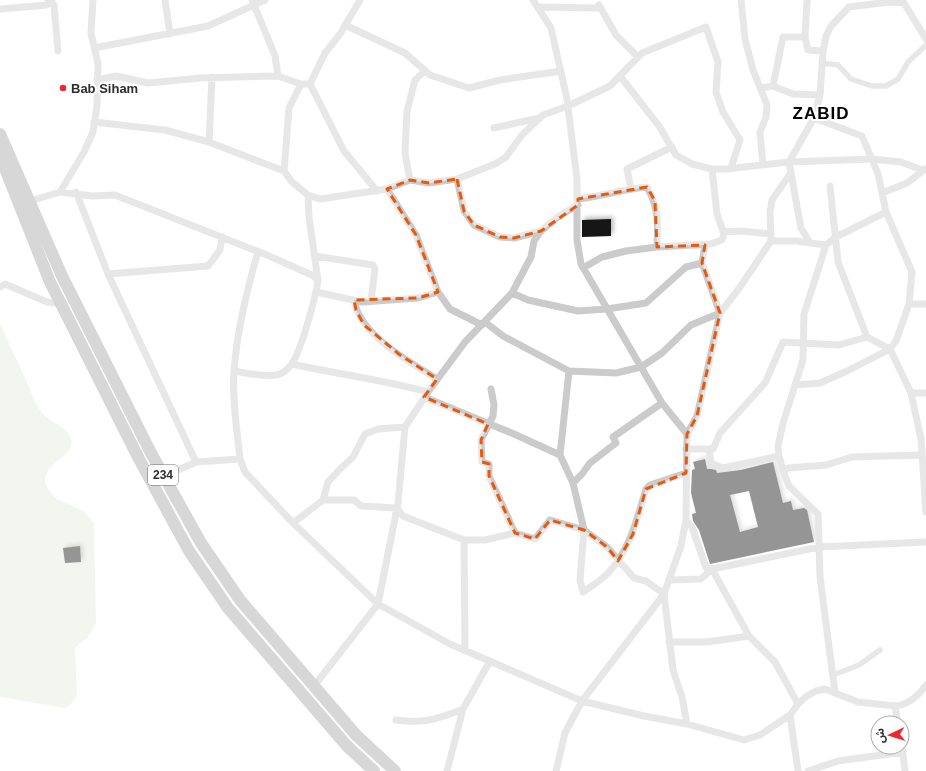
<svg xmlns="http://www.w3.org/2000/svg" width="926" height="771" font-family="Helvetica,'Noto Sans Arabic',sans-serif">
<defs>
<filter id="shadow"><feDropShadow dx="2.5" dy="-2.5" stdDeviation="2" flood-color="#0004"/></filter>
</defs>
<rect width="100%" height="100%" fill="#fff"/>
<path fill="#e4ecdc" d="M 0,324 C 9,343 18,363 27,382 C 31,391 34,402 40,410 C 47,422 66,424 71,439 C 77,459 34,464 48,489 C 56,503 71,503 83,511 C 87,514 90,519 94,523 L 96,623 L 88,637 L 79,644 L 75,649 L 77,696 L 70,705 L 65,708 L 0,697 Z"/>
<path fill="#151515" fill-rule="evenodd" filter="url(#shadow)" d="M 611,219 L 611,236 L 582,237 L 582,220 Z
M 705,459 L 707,469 L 711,469 L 716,470 L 717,473 L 741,470 L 773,462 L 783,503 L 791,501 L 793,510 L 804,508 L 807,510 L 814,542 L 710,564 L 699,530 L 693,521 L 692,514 L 696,513 L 691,493 L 692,470 L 695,469 L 693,462 ZM 749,491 L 758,527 L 740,532 L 730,495 Z
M 80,546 L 81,562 L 65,563 L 63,548 Z"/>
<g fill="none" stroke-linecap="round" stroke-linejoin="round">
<path stroke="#cbcbcb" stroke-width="5.5" d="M 822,63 L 838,65 L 851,79 L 872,86 L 886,86 L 898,79 L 908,62 L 926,45
M 833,675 L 859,665 L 880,650"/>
<path stroke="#cbcbcb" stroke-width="7" d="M 48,0 L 54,5 L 58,51
M 165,0 L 170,34
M 252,0 L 275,56 L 278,76
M 533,0 L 551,28 L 567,99 L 577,179 L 577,240 L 581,264 L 662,403 L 687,434
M 741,0 L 745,39 L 753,70 L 767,105 L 766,117 L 760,132 L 763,165
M 538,7 L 597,8 L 599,5 L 616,35 L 638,57
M 0,9 L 47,5 L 52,0
M 345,25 L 405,53 L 430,75 L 469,88 L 500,80 L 561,71
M 805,37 L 807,0
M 94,48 L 208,26 L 265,0
M 620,76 L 659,126 L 676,155 L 692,164 L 712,169 L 727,169 L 789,162 L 872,159 L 901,162 L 922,170
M 97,80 L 116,76 L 148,83 L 200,78 L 278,76 L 301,84 L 310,84 L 325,53 L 340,34 L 360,0
M 310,84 L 344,151 L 377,191
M 773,86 L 783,37 L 805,37 L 808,50 L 823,51
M 760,88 L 773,86 L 793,94 L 820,95
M 94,122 L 165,130 L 209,142 L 284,171 L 292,182 L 308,195 L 320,199 L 387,189 L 410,180 L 429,183 L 457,179 L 495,164 L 506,157 L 522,135 L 543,115 L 568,106 L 610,86 L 642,53 L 706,27 L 718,62 L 716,92 L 723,112 L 740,140 L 731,168
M 494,128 L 539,118
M 209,142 L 212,77
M 284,171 L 289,108 L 301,84
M 457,179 L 464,211 L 474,225 L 500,237 L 514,238 L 541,231
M 410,180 L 405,153 L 407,111 L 415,80 L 425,71
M 830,186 L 838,262 L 867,337
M 387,189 L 416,235 L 438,292 L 450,309 L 482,325
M 631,189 L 627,169 L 672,147
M 60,192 L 84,152 L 93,132 L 97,106 L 98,64 L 91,33 L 93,0
M 76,192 L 108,274 L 196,462
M 882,193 L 907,183 L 925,169
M 578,199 C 602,196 624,189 647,187 C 659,208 658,224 657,247
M 30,201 L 60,192 L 92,196 L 115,195 L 267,255 L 314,276 L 318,281
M 886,212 L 836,237 L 826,245 L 810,243 L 801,228 L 789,162 L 814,118 L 820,95 L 823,51 L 826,36 L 831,26 L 849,7 L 889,2 L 904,3 L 926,39
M 723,232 L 741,231 L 771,234
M 771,241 L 797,241 L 810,243
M 826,245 L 804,314 L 803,360 L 783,423 L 778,446 L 779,456 L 783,471 L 789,486 L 818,514 L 820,577 L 835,693
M 315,256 L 373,265 L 375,269 L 371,301
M 583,268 L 602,257 L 626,251 L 657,247 L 711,244 L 722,240 L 724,234 L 717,214 L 712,169
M 108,274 L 208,266 L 220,250 L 222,237
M 0,287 L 5,284 L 47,302 L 61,304
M 316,292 L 362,302 L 418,298 L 438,292
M 512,293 L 528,300 L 578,311 L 607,309 L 646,303 L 686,267 L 702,263
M 354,300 C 360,335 408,361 437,379
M 909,304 L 926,304
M 485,322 L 503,336 L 569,371 L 616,373 L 641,367 L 662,353 L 691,325 L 720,313 L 740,287 L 771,241 L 770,212 L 772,200 L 790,174
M 292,364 C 337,374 383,380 428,392
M 234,371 C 246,373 270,378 280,374 C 283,373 288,369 290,366 C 301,354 315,298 318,281 L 309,217 L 308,195
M 569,371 L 560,455 L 573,483 L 584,530 L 580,580 L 583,592 C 591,586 601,581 608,573 C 630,550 637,519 646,489 L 650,485 L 686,473
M 795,385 L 820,383 L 847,371 L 890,349 L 911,393 L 921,439 L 926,512
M 911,393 L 926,393
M 424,397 L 514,434 L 560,455
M 686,449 L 713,449 L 720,433 L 765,383 L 783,342 L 839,345 L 867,337 L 890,349 L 896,341 L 909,304 L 912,272 L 886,212 L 878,174 L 862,136 L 814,118
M 709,449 L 711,463 L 723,468 L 779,456
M 240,459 C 237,430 232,400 234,371 C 237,330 247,291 258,251
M 783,471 L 788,468 L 826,465 L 852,457 L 922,455
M 164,476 L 196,462 L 240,459 L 245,472 L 293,523 L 378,604 L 450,644 L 582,701 L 644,716 L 687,724 L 744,740 L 760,735 L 790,715 L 798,704 L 807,696 L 816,691 L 825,689 L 858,702 L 895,706 C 908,705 919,695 926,685
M 573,483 L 582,474 L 590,463 L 616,443 L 613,437 L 662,403
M 323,500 L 354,500 L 361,506 L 397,508 L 403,516 L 464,540 L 485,540 L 515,533 L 489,476 L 489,464 L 482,462 L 481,440 L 493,416 L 494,405 L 491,389
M 686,520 L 692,527 L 706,568 L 712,569 L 819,547 L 926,542
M 293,523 L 323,500 L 328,482 L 340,469 L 353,457 L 365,434 L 378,429 L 405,427
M 515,533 L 535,539 L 550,520 L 584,530 L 607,547 L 634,578 L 646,581 L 664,594 L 582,701 L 565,733 L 556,771
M 464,540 L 465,650
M 712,569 L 749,636 L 775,662 L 798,704
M 670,580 L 701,579 L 712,569
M 669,642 L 707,642 L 749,636
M 314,686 L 378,604 L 398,503 L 405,427 L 428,392 L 465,342 L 512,293 L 531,257 L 534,241 L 541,231 L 559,216 L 578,205
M 895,706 L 898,723
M 790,715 L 798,771
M 396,720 C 423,724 438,719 463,709
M 687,724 L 682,697 L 673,670 L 664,594 L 681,546 L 686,520 L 687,434 L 697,416 L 720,313 L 702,263 L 705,245
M 902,747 L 905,771
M 447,771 L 463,709 L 490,661
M 808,771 L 838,761 L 903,752"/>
<path stroke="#a6a6a6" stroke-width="12" d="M 0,134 L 62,276 L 151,453 L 201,543 L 240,600 L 356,735 L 395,771
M 0,156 L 50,282 L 139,459 L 189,551 L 228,608 L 347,746 L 374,771"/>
</g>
<path d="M0 0H926V771H0ZM 457,179 L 464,211 L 474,225 L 500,237 L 514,238 L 541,231 L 578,205 L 578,199 L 647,187 L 655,201 L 657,247 L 705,245 L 702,263 L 720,313 L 697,416 L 687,434 L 686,473 L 646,489 L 633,534 L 618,561 L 607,547 L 584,530 L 550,520 L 535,539 L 515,533 L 489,476 L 489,464 L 482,462 L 481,440 L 488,424 L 424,397 L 437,379 L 400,355 L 364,325 L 356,310 L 354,300 L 418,298 L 438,292 L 416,235 L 387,189 L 410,180 L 429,183 Z" fill="#fff" fill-opacity=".55" fill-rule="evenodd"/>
<path fill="none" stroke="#e8590c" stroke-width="3" stroke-dasharray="8 5" stroke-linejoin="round" d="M 457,179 L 464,211 L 474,225 L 500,237 L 514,238 L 541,231 L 578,205 L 578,199 L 647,187 L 655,201 L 657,247 L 705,245 L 702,263 L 720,313 L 697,416 L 687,434 L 686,473 L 646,489 L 633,534 L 618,561 L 607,547 L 584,530 L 550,520 L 535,539 L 515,533 L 489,476 L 489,464 L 482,462 L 481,440 L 488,424 L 424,397 L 437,379 L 400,355 L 364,325 L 356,310 L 354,300 L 418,298 L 438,292 L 416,235 L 387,189 L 410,180 L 429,183 Z"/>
<circle fill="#ed2930" stroke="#fff" stroke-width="1.5" cx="63" cy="88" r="4"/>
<g text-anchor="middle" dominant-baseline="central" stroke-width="4" stroke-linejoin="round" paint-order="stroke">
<rect fill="#fff" stroke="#6d6d6d" stroke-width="1" x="148" y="465" width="30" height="20" rx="3"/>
<g font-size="12" font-weight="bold" fill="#2e2e2e">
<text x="163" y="475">234</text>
</g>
<g font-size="13" font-weight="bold" fill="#2e2e2e" stroke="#fff" text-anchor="start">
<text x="71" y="88">Bab Siham</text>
</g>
<g font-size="17" font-weight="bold" letter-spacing="1" fill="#000" stroke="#fff">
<text x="821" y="113">ZABID</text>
</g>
</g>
<g transform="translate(890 735) rotate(266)"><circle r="19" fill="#ffffff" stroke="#ababab"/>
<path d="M0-3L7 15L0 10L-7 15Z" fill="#ed2930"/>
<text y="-6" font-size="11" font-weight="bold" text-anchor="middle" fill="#2e2e2e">ش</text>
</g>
</svg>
